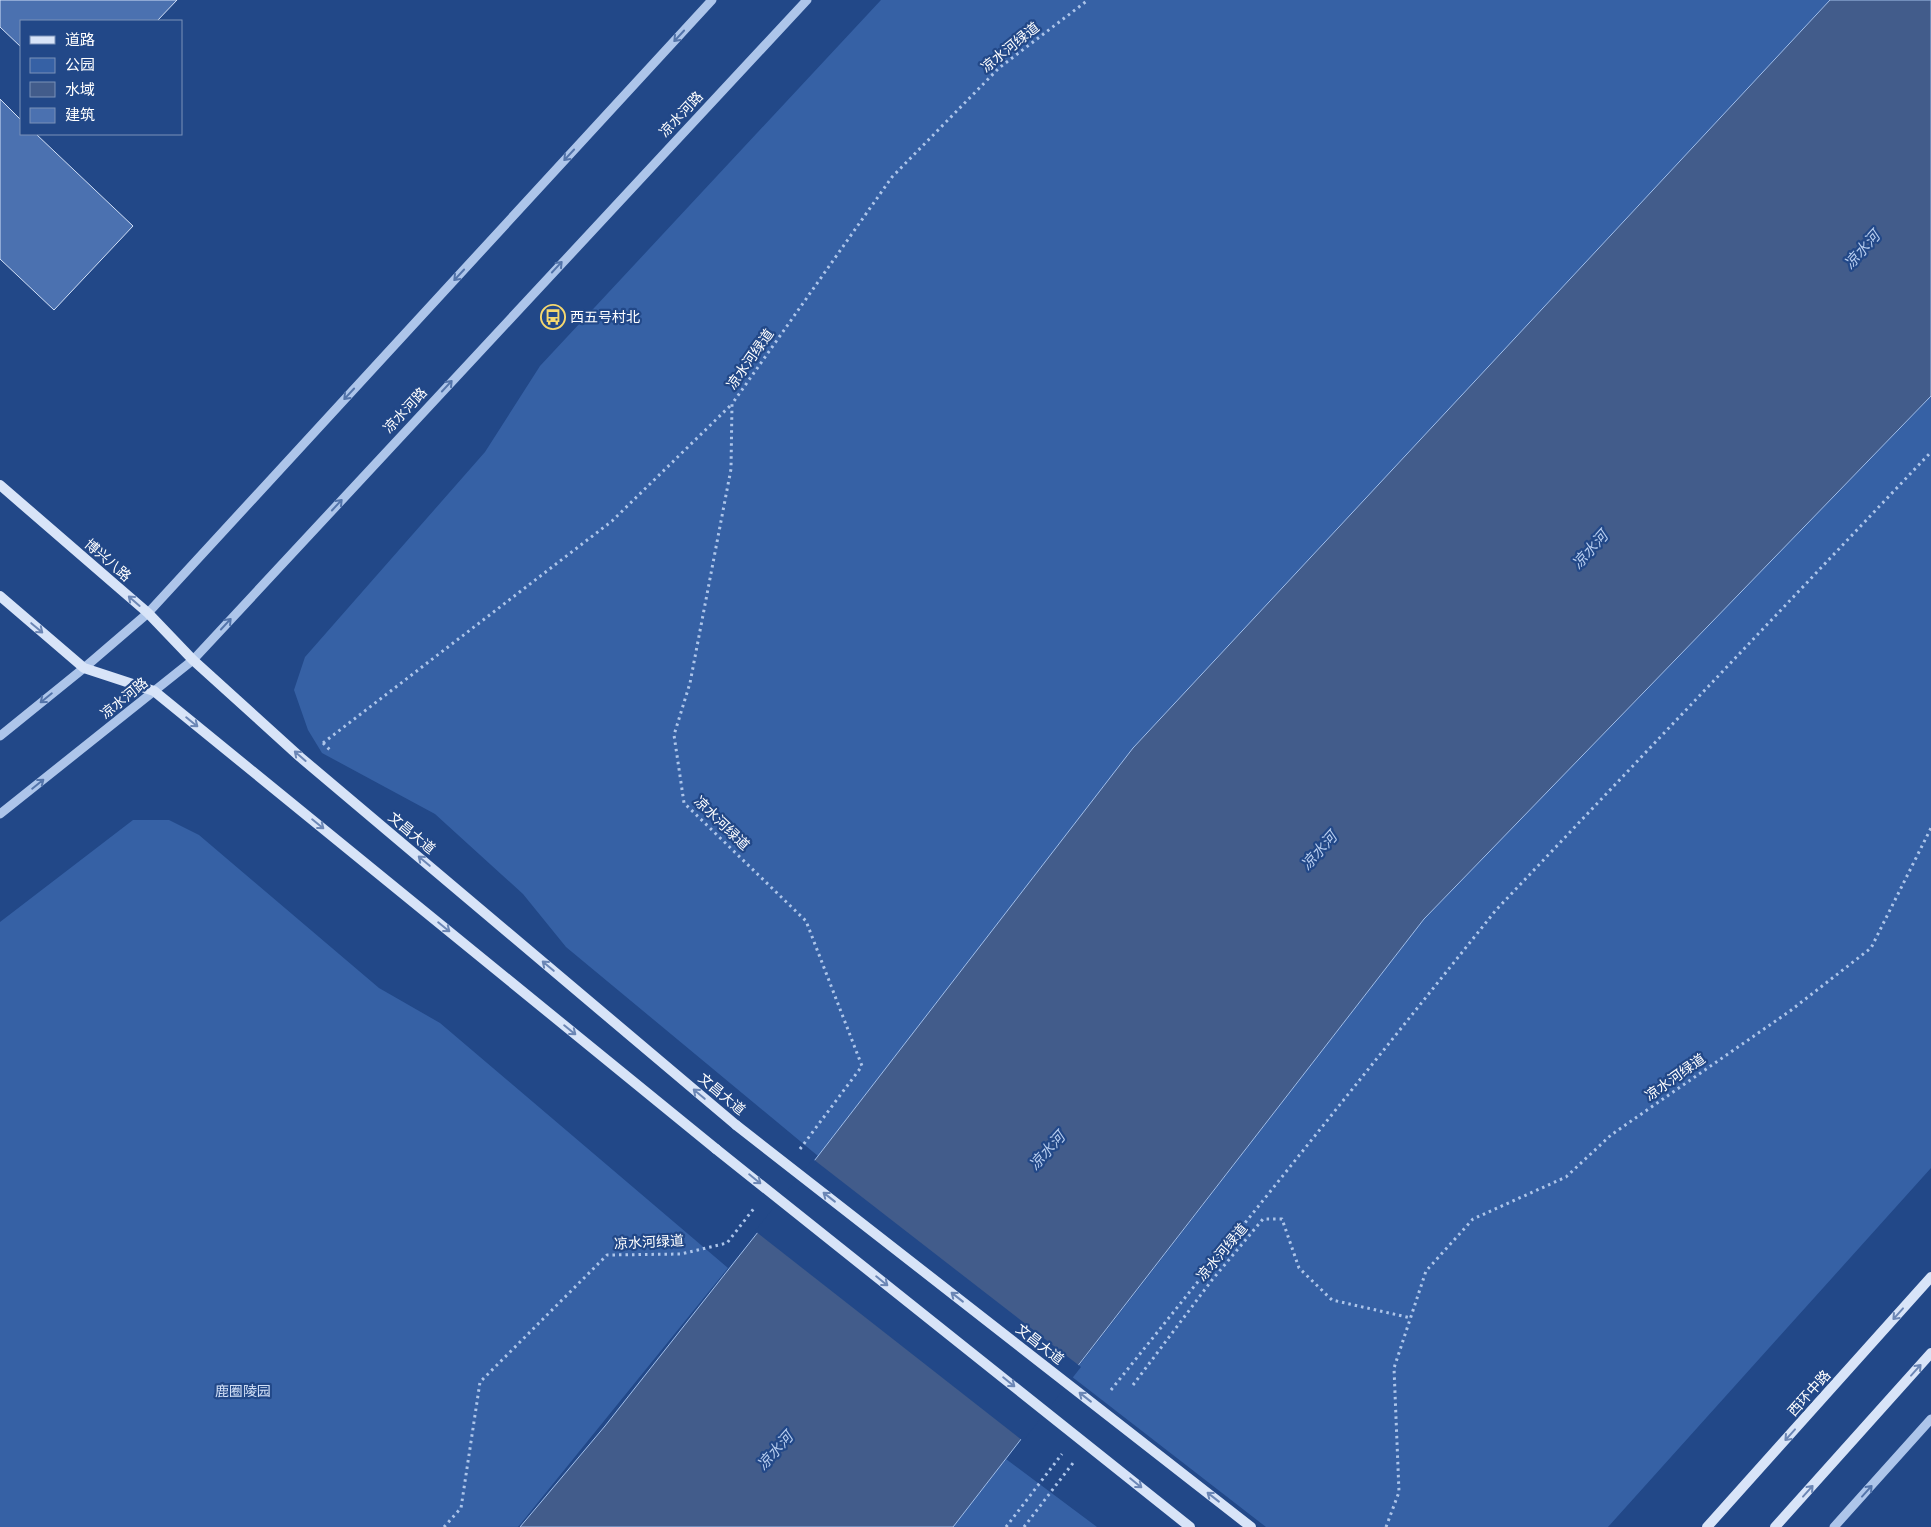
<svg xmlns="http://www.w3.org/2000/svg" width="1931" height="1527" font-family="'DejaVu Sans','Noto Sans SC',sans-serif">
<rect width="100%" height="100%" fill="#224888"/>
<path fill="#3661a5" d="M 881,0 L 1830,0 L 1133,748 L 818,1156 L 566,947 L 523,894 L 435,814 L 322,753 L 308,730 L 294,690 L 305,657 L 485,452 L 540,366 Z
M 1931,396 L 1931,1168 L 1608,1527 L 1266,1527 L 1071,1376 L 1424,919 Z
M 133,820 L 169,820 L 199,835 L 379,988 L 440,1023 L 728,1268 L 518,1527 L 0,1527 L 0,922 Z
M 1006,1459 L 1097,1527 L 953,1527 Z"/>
<path fill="#425c8b" stroke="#a1bfeb" d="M 1830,0 L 1931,0 L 1931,396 L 1424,919 L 953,1527 L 520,1527 L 605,1426 L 818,1156 L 1133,748 Z"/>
<path fill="#224888" d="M 813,1159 L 1081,1367 L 1023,1441 L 755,1231 Z"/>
<path fill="#4b71b0" stroke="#d2e0f7" d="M 0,0 L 177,0 L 157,21 L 21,21 L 21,47 L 0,27 Z
M 0,99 L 21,120 L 21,134 L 36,134 L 133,226 L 54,310 L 0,259 Z"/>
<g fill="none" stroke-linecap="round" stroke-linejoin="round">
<path stroke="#adc5ea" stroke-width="3" stroke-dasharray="2.5 4" stroke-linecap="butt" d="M 323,743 L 332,752
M 323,743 L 612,521 L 731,405
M 800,1149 L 862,1066 L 806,921 L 684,803 L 674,735 L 690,683 L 731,469 L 732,404 L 892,177 L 999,68 L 1088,0
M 1133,1385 L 1212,1280 L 1263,1219 L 1282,1219 L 1299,1268 L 1332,1300 L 1411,1318
M 1111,1390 L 1496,910 L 1931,452
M 444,1527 L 461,1508 L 480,1382 L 607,1255 L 681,1254 L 727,1243 L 755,1207
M 1006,1527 L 1062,1454
M 1024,1527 L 1073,1463
M 1386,1527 L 1399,1492 L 1394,1368 L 1426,1271 L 1473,1219 L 1566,1177 L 1611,1135 L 1790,1011 L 1871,948 L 1931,828"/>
<path stroke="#adc5ea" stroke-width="9" d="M 0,736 L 84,668 L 148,613 L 712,0
M 0,814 L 193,660 L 807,0
M 1834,1527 L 1931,1419"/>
<path stroke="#d8e4f8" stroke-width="10" d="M 0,485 L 148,613 L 193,660 L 300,757 L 736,1125
M 0,596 L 84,668 L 154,691 L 716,1149
M 1707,1527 L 1931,1277
M 1775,1527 L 1931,1353"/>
<path stroke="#d8e4f8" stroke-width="10" d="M 736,1125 L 1251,1527
M 716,1149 L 1190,1527"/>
</g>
<defs><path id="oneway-shaft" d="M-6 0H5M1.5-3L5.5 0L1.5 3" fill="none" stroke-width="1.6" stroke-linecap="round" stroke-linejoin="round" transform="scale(1.25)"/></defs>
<g stroke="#5374aa">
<use href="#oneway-shaft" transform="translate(679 36) rotate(133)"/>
<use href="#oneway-shaft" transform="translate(569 155) rotate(133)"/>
<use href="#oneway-shaft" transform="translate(557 267) rotate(-47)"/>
<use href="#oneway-shaft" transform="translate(459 275) rotate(133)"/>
<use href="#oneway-shaft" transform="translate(447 386) rotate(-47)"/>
<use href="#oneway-shaft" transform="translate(349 394) rotate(133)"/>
<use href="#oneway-shaft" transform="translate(337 505) rotate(-47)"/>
<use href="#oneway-shaft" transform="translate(226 624) rotate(-47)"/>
<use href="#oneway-shaft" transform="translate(46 698) rotate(141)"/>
<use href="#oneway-shaft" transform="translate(38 784) rotate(-39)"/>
<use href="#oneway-shaft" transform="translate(1867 1491) rotate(-48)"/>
</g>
<g stroke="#6b86b5">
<use href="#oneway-shaft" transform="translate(134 601) rotate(-139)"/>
<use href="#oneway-shaft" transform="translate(37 628) rotate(40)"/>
<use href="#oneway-shaft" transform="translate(192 722) rotate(39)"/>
<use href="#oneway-shaft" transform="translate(300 756) rotate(-139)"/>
<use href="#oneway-shaft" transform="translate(318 824) rotate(39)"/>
<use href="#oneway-shaft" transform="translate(424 861) rotate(-140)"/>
<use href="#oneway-shaft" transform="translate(444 927) rotate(39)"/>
<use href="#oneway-shaft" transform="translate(548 966) rotate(-140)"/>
<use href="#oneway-shaft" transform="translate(570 1030) rotate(39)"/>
<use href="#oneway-shaft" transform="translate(699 1094) rotate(-140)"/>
<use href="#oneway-shaft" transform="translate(755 1179) rotate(39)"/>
<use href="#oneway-shaft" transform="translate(829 1197) rotate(-142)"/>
<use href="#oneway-shaft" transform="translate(882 1281) rotate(39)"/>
<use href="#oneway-shaft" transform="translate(957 1297) rotate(-142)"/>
<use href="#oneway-shaft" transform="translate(1898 1314) rotate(132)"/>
<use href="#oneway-shaft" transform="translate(1916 1370) rotate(-48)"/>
<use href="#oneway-shaft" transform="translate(1009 1382) rotate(39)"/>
<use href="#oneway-shaft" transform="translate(1085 1397) rotate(-142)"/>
<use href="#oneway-shaft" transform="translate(1790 1435) rotate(132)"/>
<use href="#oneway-shaft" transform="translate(1136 1483) rotate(39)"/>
<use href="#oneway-shaft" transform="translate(1808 1491) rotate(-48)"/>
<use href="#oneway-shaft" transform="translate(1213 1497) rotate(-142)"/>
</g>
<defs>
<symbol id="bus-ring" viewBox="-11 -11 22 22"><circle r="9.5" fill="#224888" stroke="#f6d86f" stroke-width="1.5"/><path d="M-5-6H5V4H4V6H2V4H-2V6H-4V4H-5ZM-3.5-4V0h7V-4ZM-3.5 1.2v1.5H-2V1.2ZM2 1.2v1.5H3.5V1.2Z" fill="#f6d86f"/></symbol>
</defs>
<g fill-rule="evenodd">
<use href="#bus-ring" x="539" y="303" width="28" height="28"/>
</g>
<g text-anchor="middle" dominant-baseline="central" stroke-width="4.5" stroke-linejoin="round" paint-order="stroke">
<g font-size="14" fill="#fff" stroke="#224888">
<text transform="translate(1010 47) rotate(-39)">凉水河绿道</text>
<text transform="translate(681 114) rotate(-47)">凉水河路</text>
<text transform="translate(750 359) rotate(-55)">凉水河绿道</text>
<text transform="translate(405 410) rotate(-47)">凉水河路</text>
<text transform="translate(108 560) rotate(41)">博兴八路</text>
<text transform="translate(124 698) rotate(-39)">凉水河路</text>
<text transform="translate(722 823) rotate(44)">凉水河绿道</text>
<text transform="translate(412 833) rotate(40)">文昌大道</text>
<text transform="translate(1675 1077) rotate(-35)">凉水河绿道</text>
<text transform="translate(722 1094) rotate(40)">文昌大道</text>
<text transform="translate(649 1242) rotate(-3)">凉水河绿道</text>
<text transform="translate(1222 1252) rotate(-50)">凉水河绿道</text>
<text transform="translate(1040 1344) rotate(38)">文昌大道</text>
<text transform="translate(1809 1393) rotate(-48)">西环中路</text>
</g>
<g font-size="14" fill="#fff" stroke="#224888" text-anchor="start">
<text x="570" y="317">西五号村北</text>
</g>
<g font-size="14" fill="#d2e0f7" stroke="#224888">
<text x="243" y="1391">鹿圈陵园</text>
</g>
<g font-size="15" font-style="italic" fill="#b9cff1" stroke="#224888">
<text transform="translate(1862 250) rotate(-48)">凉水河</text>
<text transform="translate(1590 550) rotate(-48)">凉水河</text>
<text transform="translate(1319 851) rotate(-48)">凉水河</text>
<text transform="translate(1047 1151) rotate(-48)">凉水河</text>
<text transform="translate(775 1451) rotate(-48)">凉水河</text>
</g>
</g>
<rect x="20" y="20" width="162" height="115" fill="#224888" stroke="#7a91b8"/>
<rect x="30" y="36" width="25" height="8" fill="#d8e4f8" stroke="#7a91b8"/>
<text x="65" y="45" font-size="15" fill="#ffffff">道路</text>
<rect x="30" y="58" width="25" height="15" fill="#3661a5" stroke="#7a91b8"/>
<text x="65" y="70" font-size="15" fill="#ffffff">公园</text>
<rect x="30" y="82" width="25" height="15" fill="#425c8b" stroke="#7a91b8"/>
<text x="65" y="95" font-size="15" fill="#ffffff">水域</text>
<rect x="30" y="108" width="25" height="15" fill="#4b71b0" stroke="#7a91b8"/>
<text x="65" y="120" font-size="15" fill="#ffffff">建筑</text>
</svg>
